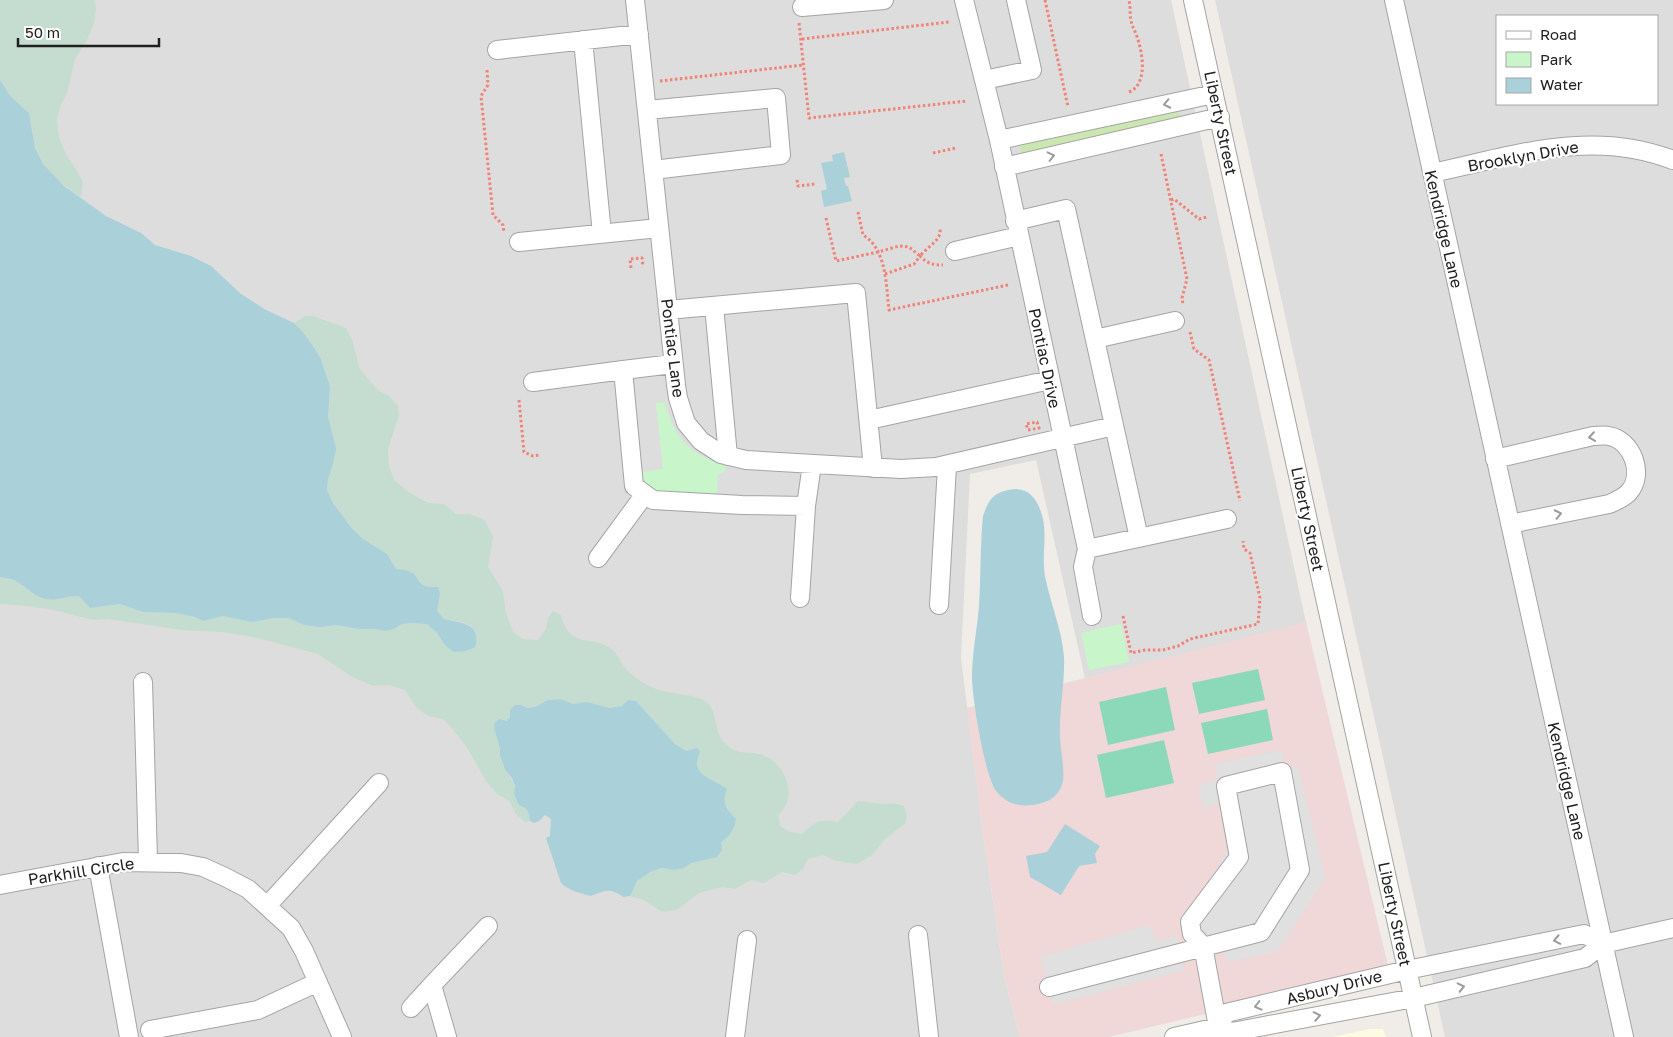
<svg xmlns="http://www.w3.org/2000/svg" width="1673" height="1037" font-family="'Golos Text',sans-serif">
<rect width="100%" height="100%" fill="#f0ece7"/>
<path fill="#dedddd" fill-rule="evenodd" d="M 0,0 L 1171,0 L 1307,627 L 1085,678 L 1036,460 L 970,474 L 961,658 L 982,826 L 1004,975 L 1020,1037 L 0,1037 Z
M 1215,0 L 1673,0 L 1673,1037 L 1445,1037 ZM 1497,16 L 1657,16 L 1657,104 L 1497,104 Z"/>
<path fill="#efd8d7" d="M 1306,622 L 1389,970 L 1109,1037 L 1020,1037 L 1004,975 L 982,826 L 967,708 Z"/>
<path fill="#fdfce3" d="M 1370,1029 L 1383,1029 L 1386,1037 L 1332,1037 Z"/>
<path fill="#cce6b1" d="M 1176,111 L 1180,115 L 1180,119 L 1026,153 L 1022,153 L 1020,149 L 1021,145 L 1025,143 Z"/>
<path fill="#c5dcd1" d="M 0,0 L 94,0 L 96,7 L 94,24 L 86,42 L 75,59 L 67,93 L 60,107 L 57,121 L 59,138 L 66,154 L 83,181 L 81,197 C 63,185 42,170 36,149 C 32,138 32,124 29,113 L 11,97 L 0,80 Z
M 305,316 L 313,316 L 346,328 L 352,339 L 360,370 L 379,391 L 388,395 L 398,406 L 399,415 L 388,449 L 389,467 L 395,481 L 410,493 L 428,503 L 444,504 L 456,514 L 470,514 L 485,520 L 493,537 L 488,567 L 503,591 L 506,613 L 513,632 L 523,639 L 538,640 L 546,629 L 548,618 L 553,611 L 561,615 C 570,651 592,633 613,650 C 618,655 621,663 626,669 C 633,677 644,684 654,688 C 669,695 692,693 705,701 C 719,709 712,732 726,744 C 742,758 749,749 765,756 C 781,762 793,785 787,803 C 785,807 781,812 778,815 L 780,826 L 790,832 L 802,834 C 816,821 819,819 838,822 L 858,801 C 866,801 876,804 883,804 C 891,803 896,803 904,806 L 907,815 L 906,823 L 885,839 L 872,855 L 857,864 L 837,861 L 823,855 L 808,859 L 803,869 L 795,875 L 782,872 L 764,883 L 751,880 L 735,889 L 722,887 L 699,893 L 677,910 L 662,912 L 644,900 L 630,896 L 637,880 L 650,872 L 662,868 L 674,870 L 691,863 L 721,841 L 736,819 C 722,805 726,800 719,783 C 698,777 697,768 697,748 L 685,751 L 675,744 L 636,701 L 622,706 L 610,708 L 587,702 L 573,704 L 561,699 L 548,700 L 535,707 L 526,708 L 494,729 C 496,735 500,742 500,748 C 501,755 501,761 504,768 C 509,779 516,779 514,794 L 529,812 L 530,821 L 525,822 L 516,814 L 509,801 L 497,794 L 486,781 L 468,749 L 451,727 L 443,719 L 428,716 L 417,708 L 405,690 L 389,685 L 374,686 L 354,678 L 318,654 L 257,638 L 222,632 L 181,630 L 108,619 L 93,620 L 53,610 L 28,606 L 0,604 L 0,577 L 14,579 L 33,594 L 59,599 L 70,595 L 79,596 L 90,608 L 120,604 L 143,612 L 177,613 L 195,617 L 203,621 L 223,616 L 252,622 L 274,618 L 288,618 L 304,625 L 320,627 L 336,625 L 359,629 L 374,629 L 385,631 L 394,629 L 402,624 L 414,623 L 427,624 L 437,633 L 445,645 L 477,640 C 473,620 459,622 443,619 L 437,611 L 440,594 L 420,585 L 414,576 L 396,569 L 387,554 L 363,539 L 350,526 L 333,503 L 327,490 L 328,479 L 333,464 L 328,417 L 330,387 L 321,359 L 313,346 L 294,323 Z"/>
<path fill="#c8f6ca" d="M 664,402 C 677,441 687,453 726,466 L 725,471 L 718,475 L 717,494 L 659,494 L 645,485 L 642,472 L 663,469 L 656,403 Z
M 1121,624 L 1129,662 L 1089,670 L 1081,633 Z"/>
<path fill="#8bd9b9" d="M 1258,669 L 1265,700 L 1199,714 L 1192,683 Z
M 1166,687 L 1175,730 L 1108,745 L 1099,702 Z
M 1267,709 L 1273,740 L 1208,754 L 1201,723 Z
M 1164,740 L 1174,783 L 1106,798 L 1097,755 Z"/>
<path fill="#e0e0e0" d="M 1282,750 L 1285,768 L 1298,766 L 1325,878 L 1277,952 L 1227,962 L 1223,946 L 1190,955 L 1184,932 L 1186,918 L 1230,847 L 1221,806 L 1218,804 L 1203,808 L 1199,784 L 1218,780 L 1215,764 Z
M 1149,925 L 1155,939 L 1160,941 L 1177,936 L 1184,970 L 1053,1005 L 1040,957 Z"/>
<path fill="#aad0da" d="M 0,80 L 11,97 L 29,113 L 35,148 L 43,164 L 64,186 L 106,216 L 141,233 L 155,245 L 191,256 L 211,266 L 241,294 L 266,310 L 294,323 L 301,330 L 313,346 L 321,359 L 330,387 L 328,417 L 336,449 L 333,464 L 328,479 L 327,490 L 333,503 L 350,526 L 363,539 L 387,554 L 396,569 C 400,570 404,569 408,571 C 423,576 412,588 438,587 L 440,594 L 437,611 L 444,619 C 460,623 482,623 475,647 L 466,651 L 454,652 L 445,645 L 437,633 L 427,624 L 414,623 L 402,624 L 394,629 L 385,631 L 374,629 L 359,629 L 336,625 L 320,627 L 304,625 L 288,618 L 274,618 L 252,622 L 223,616 L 203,621 L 195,617 L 177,613 L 143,612 L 120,604 L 90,608 L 79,596 C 68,595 58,601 47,599 C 34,597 26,587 16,581 C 11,578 5,578 0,577 Z
M 844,152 L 850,177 L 844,178 L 846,186 L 848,186 L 852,201 L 824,207 L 821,191 L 827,189 L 821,163 L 833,161 L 832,155 Z
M 1016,489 C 1029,490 1035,497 1040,509 C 1049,531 1041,553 1045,576 C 1050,603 1062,629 1064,657 C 1065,683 1059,710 1060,736 C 1060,749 1066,772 1062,785 C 1057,798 1047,803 1033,805 C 1018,807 1006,803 996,791 C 985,776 972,698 972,677 C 972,653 977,630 979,606 C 981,576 980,546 983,516 C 990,496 996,491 1016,489 Z
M 561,699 L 573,704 L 587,702 L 610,708 L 622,706 L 628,700 L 636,701 L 675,744 L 686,751 L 697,748 L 700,752 C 689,777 714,778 727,789 C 721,803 727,810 736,819 C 734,830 730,836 721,842 L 722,850 L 717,857 L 691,863 L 684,868 L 674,870 L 662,868 L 650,872 L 637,881 L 630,896 L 623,897 C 610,887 604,891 591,896 C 582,894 568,890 561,883 L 546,838 L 550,836 L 551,819 L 545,815 L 539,821 L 534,823 L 530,821 C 529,812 528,808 519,805 L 514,794 L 515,786 L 512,778 L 505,770 L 500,755 L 500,748 L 494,728 L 495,723 L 499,719 L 507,721 L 510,717 L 510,710 L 515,705 L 522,705 L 526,708 L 535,707 L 548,700 Z
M 1065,824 L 1100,846 L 1095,854 L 1097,863 L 1079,866 L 1061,895 L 1030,877 L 1026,856 L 1047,852 Z"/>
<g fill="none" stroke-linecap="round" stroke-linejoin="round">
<defs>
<path id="minor" d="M 635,0 L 676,385 L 678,398 L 686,423 L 701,441 L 721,454 L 746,460 L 901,469 L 936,467 L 1114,426
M 964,0 L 999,140 L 1087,549 L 1083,567 L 1092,616
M 1193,0 L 1422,1037
M 1394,0 L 1624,1037
M 802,7 L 884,0
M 583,40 L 602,234
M 497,50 L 639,34
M 984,80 L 1032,70 L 1016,0
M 647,110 L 776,98 L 781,155 L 653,170
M 999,140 L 1214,94
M 1004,167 L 1220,117
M 1432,173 C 1513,156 1591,128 1673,160
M 1015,221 L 1066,209 L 1139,538
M 519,242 L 659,228
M 955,251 L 1019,236
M 714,306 L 728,456
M 668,310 L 856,293 L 873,468
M 1095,339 L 1175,321
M 673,364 L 623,370 L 634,486 L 653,500 L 742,505 L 806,506 L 812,464
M 533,382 L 623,370
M 869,420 L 1050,380
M 1495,459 L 1593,436 C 1598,436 1604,435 1609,436 C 1632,440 1645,474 1629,492 C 1624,498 1616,501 1609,504 L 1510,524
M 1087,549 L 1227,519
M 598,558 L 645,494
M 800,598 L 806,506
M 939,605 L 947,466
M 143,682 L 148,861
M 98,866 L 129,1037
M 0,885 L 123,862 L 181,863 L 203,867 L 225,877 L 248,889 L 291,928 L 304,951 L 342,1037
M 267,906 L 379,783
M 918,935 L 929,1037
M 1049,987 L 1261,932 L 1300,870 L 1282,772 L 1226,786 L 1239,857 L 1190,922 L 1192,934 L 1203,946 L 1218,1027
M 411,1008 L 432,985
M 1218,1027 L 1226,1013 L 1407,970 L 1584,934 L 1603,944
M 150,1030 L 258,1010 L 318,982
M 447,1037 L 432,985 L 488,926
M 735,1037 L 747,940
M 1174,1037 L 1218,1027 L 1232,1032 L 1414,998 L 1585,958 L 1603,944 L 1673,928"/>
</defs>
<use href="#minor" stroke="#a4a4a4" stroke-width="20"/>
<path stroke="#f08277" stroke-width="3" stroke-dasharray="2.5 2.5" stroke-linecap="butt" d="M 1045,0 L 1068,107
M 799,23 L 809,118 L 967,101
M 802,39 L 949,22
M 487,70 L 488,85 L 481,96 L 493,215 L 503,225 L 504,233
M 660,81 L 803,65
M 1129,92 C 1151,83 1141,43 1133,27 C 1129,19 1131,9 1129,0
M 933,153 L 956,148
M 1161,154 L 1187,279 L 1182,298 L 1183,305
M 797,180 L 798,186 L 815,184
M 1171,200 L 1174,199 L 1199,219 L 1207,217
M 858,212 L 863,235 C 887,249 886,286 889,310 L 1008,285
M 826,218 L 836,261 L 878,252 L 899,246 L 909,247 L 920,256 C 927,247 942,240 940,229
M 631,268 L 630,259 L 642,258 L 643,267
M 885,274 L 914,264 L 920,256 C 928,264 933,265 943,265
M 1190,332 L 1194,349 L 1209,360 L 1240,501
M 519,400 L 524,452 L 533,456 L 539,455
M 1037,422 L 1039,428 L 1028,430 L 1026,424 Z
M 1123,616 L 1131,653 L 1145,650 L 1163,650 L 1178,646 L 1190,639 L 1258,624 L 1260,598 L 1250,553 L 1244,549 L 1243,541"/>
<use href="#minor" stroke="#fff" stroke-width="18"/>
</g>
<defs><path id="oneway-chevron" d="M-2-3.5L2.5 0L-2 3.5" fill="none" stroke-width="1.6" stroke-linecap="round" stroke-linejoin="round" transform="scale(1.25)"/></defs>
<g stroke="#9b9b9b">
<use href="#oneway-chevron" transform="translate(1167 104) rotate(168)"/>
<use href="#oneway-chevron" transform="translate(1051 156) rotate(-13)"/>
<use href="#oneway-chevron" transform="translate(1592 437) rotate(172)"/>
<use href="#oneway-chevron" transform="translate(1558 514) rotate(-12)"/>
<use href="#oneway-chevron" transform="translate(1557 940) rotate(169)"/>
<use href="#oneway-chevron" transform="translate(1461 987) rotate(-13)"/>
<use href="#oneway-chevron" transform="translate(1258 1006) rotate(166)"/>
<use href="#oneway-chevron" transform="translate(1317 1016) rotate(-11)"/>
</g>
<g text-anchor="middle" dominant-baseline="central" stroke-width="4.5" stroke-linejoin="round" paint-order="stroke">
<g font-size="16" fill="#202020" stroke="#fff">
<text transform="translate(1221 123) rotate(78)">Liberty Street</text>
<text transform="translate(1523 156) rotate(-10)">Brooklyn Drive</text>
<text transform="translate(1444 229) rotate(77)">Kendridge Lane</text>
<text transform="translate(673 348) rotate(83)">Pontiac Lane</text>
<text transform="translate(1045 358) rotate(78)">Pontiac Drive</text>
<text transform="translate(1308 519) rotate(78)">Liberty Street</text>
<text transform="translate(1567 781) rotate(77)">Kendridge Lane</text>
<text transform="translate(81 871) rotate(-9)">Parkhill Circle</text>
<text transform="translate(1395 914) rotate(78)">Liberty Street</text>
<text transform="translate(1334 987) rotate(-14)">Asbury Drive</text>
</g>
</g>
<rect x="1496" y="15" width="162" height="90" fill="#ffffff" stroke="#a6a6a6"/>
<rect x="1506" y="31" width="25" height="8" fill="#ffffff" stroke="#a6a6a6"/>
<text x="1540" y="40" font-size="15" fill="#202020">Road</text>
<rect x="1506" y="52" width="25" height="15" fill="#c8f6ca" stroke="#a6a6a6"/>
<text x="1540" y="65" font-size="15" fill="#202020">Park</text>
<rect x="1506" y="78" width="25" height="15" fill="#aad0da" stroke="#a6a6a6"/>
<text x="1540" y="90" font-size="15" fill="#202020">Water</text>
<path d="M18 38v8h141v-8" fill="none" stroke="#202020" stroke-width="2.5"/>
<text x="25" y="38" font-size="15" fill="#202020" stroke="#ffffff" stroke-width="4" paint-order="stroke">50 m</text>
</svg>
